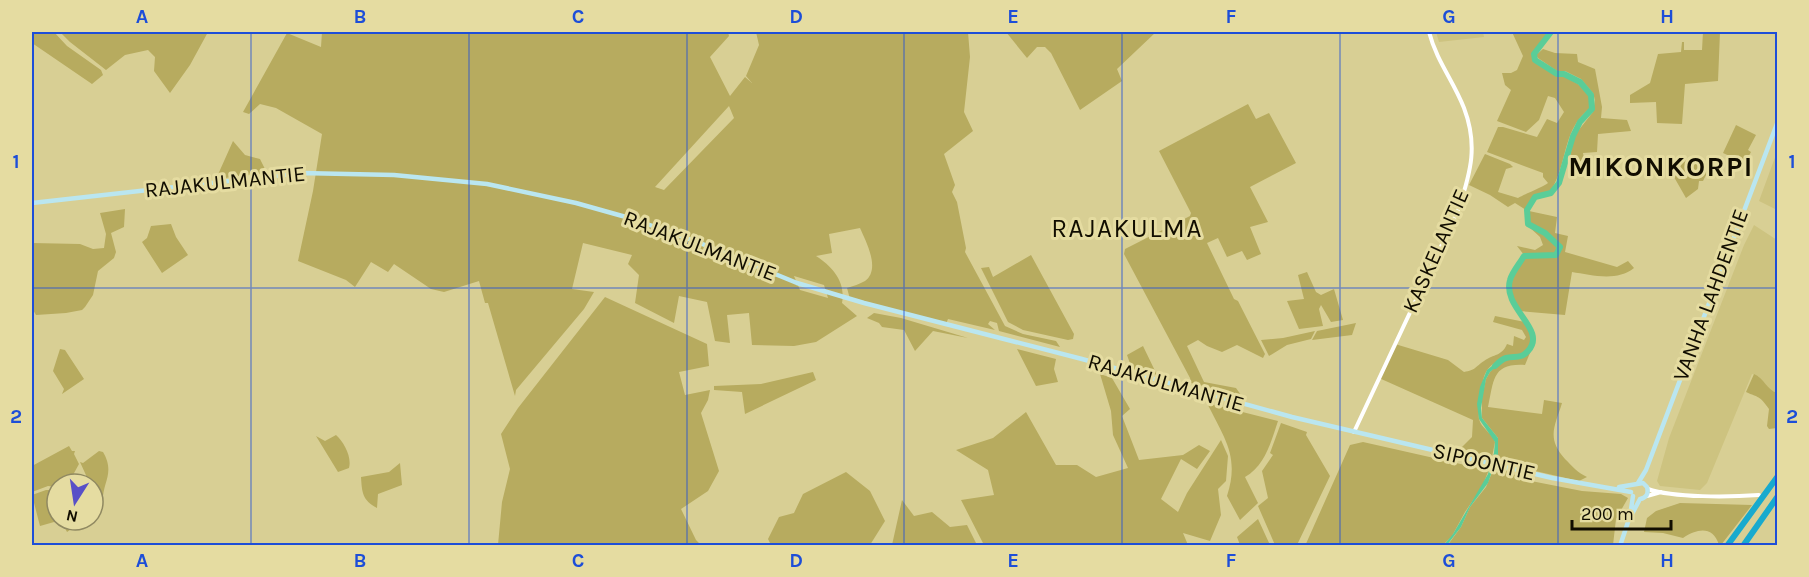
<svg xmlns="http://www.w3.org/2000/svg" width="1809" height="577" font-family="Karla,sans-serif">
<rect width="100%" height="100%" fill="#d8cf94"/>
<path fill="#cdc380" d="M 1436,32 L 1483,32 L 1484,37 L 1439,42 Z
M 1777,152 L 1777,210 L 1759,201 Z
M 1754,225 L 1777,240 L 1777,393 L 1771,391 L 1758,376 L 1752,374 L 1707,483 L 1700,490 L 1660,486 L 1657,481 L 1669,438 L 1744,245 Z"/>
<path fill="#b7ab5f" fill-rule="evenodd" d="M 32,32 L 54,32 L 67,46 L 101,70 L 103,75 L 92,84 L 32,43 Z
M 60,32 L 208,32 L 190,65 L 170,93 L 154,71 L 155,57 L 148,50 L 125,55 L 106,70 L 70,42 Z
M 322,32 L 728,32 L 729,36 L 710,57 L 730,96 L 745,77 L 752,83 L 746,76 L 759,45 L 756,32 L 968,32 L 970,57 L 964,112 L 973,131 L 944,154 L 955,185 L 952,192 L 957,202 L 966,248 L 965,252 L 1005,326 L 1023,334 L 1056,341 L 1060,347 L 999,331 L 997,323 L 990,321 L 988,324 L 995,330 L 948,319 L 946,324 L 850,299 L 847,288 C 853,286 860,284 865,281 C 881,269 866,242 860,228 L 829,234 L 832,253 L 816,256 C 833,267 846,282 842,303 L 857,316 L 816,342 L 794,346 L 752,345 L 749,313 L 727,315 L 730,343 L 715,341 L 707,302 L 679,296 L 674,323 L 635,303 L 639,275 L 628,264 L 632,255 L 583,243 L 572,289 L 594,292 L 584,309 L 516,390 L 515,396 L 488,303 L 485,303 L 479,281 L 444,292 L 431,289 L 394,264 L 388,272 L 371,262 L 355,287 L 346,280 L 298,261 L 313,191 L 322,134 L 276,108 L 260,104 L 249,114 L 243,112 L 287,33 L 321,47 ZM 729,106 L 734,118 L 664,190 L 655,187 ZM 794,276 L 824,285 L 828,298 L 800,290 Z
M 1006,32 L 1156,32 L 1117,69 L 1122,81 L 1080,110 L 1051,53 L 1045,47 L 1037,47 L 1027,58 Z
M 1512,32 L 1548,32 L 1532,54 L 1534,61 L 1557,76 L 1565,77 L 1578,84 L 1589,96 L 1590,108 C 1585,112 1580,117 1577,122 C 1563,143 1565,169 1550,192 L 1534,196 L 1526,210 L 1515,203 L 1508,207 L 1490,195 L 1469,185 L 1485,154 L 1510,164 L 1513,167 L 1506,169 L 1498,192 L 1518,198 C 1525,194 1545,186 1548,183 L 1543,177 L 1543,173 L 1487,152 L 1498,127 L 1503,127 L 1537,137 L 1547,119 L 1557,123 L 1564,112 L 1555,98 L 1548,96 L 1539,120 L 1526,132 L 1497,121 L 1511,90 L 1505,85 L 1502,73 L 1511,73 L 1517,70 L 1523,56 Z
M 1703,32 L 1720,32 L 1718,81 L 1685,84 L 1682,124 L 1657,123 L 1656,102 L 1630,103 L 1630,95 L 1650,83 L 1658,54 L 1681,52 L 1682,42 L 1684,42 L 1684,50 L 1702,50 Z
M 1543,49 L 1555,53 L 1577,54 L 1578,62 L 1595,69 L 1602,107 L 1601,118 L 1627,120 L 1631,131 L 1598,134 L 1597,152 L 1583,153 L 1585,164 L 1569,163 L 1574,136 L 1593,112 L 1595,100 L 1593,93 L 1581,79 L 1565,71 L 1557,71 L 1538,58 L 1536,55 Z
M 1248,104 L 1256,119 L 1269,113 L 1296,163 L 1250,187 L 1268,222 L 1250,227 L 1261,254 L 1247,260 L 1242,251 L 1227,257 L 1218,238 L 1207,243 L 1234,299 L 1238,301 L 1265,354 L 1263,358 L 1237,345 L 1222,352 L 1207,346 L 1198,340 L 1187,346 L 1204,382 L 1236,388 L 1241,395 L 1191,383 L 1190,378 L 1124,254 L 1125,249 L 1190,216 L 1191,213 L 1159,151 Z
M 1736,125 L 1756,135 L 1748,150 L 1751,152 L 1745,163 L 1723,153 Z
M 233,141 L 245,155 L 260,159 L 267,173 L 216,179 Z
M 1681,159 L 1711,165 L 1703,181 L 1699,181 L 1698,189 L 1686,198 L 1674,177 L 1680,171 Z
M 125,209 L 124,227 L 111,233 L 116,252 L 114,258 L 98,271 L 93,295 L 85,307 L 82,310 L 66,313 L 36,315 L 32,308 L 32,243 L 80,244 L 93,249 L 104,248 L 106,234 L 100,213 Z
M 1529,211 L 1557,217 L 1555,233 L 1568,236 L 1565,252 L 1617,267 L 1628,261 L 1634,268 C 1617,282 1591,275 1572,272 L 1565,315 L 1519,311 C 1505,287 1512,278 1525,257 L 1556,256 L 1561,247 L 1546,232 L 1529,224 Z
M 171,224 L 176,237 L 188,255 L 162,273 L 142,242 L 147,238 L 151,226 Z
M 1527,225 L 1545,234 L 1559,247 L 1555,254 L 1524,255 L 1517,246 L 1535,250 L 1543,245 L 1540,237 Z
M 1031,255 L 1074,334 L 1073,339 L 1068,340 L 1023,330 L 1008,322 L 981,268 L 989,267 L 993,277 Z
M 1307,272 L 1316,292 L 1321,295 L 1334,289 L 1343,320 L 1331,322 L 1321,305 L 1319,309 L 1323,326 L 1299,329 L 1287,301 L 1304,299 L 1298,275 Z
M 605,297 L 707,344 L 709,366 L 679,372 L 685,395 L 710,390 L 708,400 L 701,413 L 719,471 L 708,491 L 681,509 L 696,540 L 701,545 L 498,545 L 502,502 L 510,469 L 501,434 L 518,408 Z
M 874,313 L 901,318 L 968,338 L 933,331 L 915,351 L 904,330 L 882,327 L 879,323 L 867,318 Z
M 1495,316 L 1525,322 C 1550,366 1505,348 1488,369 C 1482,377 1482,387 1481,396 C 1481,403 1478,413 1479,419 C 1481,428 1492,433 1495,442 L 1491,462 L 1456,453 L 1472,437 L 1473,420 L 1379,378 L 1395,344 L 1448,360 L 1464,372 C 1476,370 1475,367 1484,361 C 1494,354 1502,356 1507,344 L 1513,346 L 1514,336 L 1524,340 L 1526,337 L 1522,330 L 1493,322 Z
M 1356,323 L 1352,335 L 1312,340 L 1317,331 Z
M 1315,331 L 1311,339 L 1287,345 L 1269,356 L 1261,340 L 1283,338 Z
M 1143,346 L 1157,375 L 1132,369 L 1127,355 Z
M 1532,348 L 1525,365 C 1492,363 1494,380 1488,407 L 1542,414 L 1544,400 L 1562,403 C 1555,426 1546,438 1565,459 C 1572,466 1578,473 1587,477 L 1579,481 L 1495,462 L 1498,454 L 1498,438 L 1482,418 L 1482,397 L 1486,379 L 1490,372 L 1504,359 L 1519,359 Z
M 60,349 L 65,350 L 84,379 L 62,394 L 64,389 L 53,371 Z
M 1017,349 L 1056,359 L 1054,369 L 1058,382 L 1036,386 Z
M 813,372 L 816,380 L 745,414 L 742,392 L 714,390 L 714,386 L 761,384 Z
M 1100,374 L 1112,378 L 1130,409 L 1122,416 L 1139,460 L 1183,455 L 1199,445 L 1210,451 L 1197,469 L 1181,459 L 1161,499 L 1178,512 L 1187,493 L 1221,440 L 1228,456 L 1226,481 L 1218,489 L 1221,515 L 1210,541 L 1183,533 L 1188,545 L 1119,546 L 1117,543 L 1115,546 L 984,545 L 961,500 L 994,495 L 988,470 L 956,450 L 993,438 L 1026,412 L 1056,465 L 1077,465 L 1096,477 L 1128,468 L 1113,435 L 1111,411 Z
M 1754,374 C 1764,378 1767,390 1777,393 L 1777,428 L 1769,429 L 1767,426 L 1769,409 C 1759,395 1759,398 1746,392 Z
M 1207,403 L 1278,421 C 1271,442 1265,466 1245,477 L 1258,503 L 1240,520 L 1227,496 C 1240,456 1224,438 1207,403 Z
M 1281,423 L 1307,432 L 1306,435 L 1330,476 L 1297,545 L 1275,545 L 1258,506 L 1268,498 L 1262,471 L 1273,455 L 1270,453 Z
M 336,435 C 344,442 352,457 349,468 L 338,472 L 316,436 L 325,441 Z
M 1363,442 L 1465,465 L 1475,463 L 1490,467 L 1482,487 L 1465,512 L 1452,536 L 1443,545 L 1305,546 L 1350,445 Z
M 69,446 L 72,451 L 75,451 L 74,454 L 79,464 L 68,484 L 57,484 L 57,487 L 48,486 L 32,492 L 32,466 Z
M 99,451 L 103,452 C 116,474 101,483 103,504 L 100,505 L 93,489 L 93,484 L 90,484 L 80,462 L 83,463 Z
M 400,463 L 402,485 L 378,494 L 377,508 C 362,500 362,492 361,477 L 389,472 Z
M 1494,468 L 1504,470 L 1526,480 L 1582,491 L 1621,494 L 1628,498 L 1616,519 L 1613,545 L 1447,546 L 1461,527 L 1470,507 L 1486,487 Z
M 846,472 L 870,491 L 885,521 L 870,545 L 771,545 L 768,539 L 779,517 L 794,513 L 803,494 Z
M 46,490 L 57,490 L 57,520 L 84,520 L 67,532 L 61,520 L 40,526 L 32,495 Z
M 902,500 L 914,516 L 932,512 L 950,527 L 967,525 L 977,545 L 892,545 Z
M 1680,503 L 1752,505 L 1721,545 L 1719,545 C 1713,526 1698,528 1683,538 L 1663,533 L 1644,532 L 1647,518 L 1656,511 Z
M 1258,519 L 1270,545 L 1240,545 L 1237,537 Z"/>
<path fill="#5acd98" d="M 1498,361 L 1501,363 L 1490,372 L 1486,379 L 1481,408 L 1482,418 L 1498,438 L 1498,454 L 1488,483 L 1470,507 L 1461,527 L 1447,545 L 1443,546 L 1453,534 L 1488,474 L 1494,453 L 1495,442 L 1479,419 L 1477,404 L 1480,387 L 1487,370 Z"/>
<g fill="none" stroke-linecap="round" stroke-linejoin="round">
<path stroke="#5acd98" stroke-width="6" d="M 1495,366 C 1498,363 1502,359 1506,358 C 1515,356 1521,359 1528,351 C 1548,329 1502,309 1510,280 C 1512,272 1520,263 1524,256 L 1556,255 L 1560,247 L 1545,233 L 1528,224 L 1527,210 L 1535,197 L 1551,193 L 1559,183 L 1573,136 L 1580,122 L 1592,109 L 1591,95 L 1580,82 L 1564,74 L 1557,74 L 1535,60 L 1534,54 L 1551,32"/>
<path stroke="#fff" stroke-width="4" d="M 1354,432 L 1459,208 C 1471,171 1478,145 1464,108 C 1453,80 1437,62 1429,32
M 1648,489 C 1674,498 1730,497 1759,495
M 1647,496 L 1661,492"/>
<path stroke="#bae6f0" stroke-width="4.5" d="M 32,203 L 301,173 L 394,175 L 487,184 L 576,203 L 633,219 L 700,243 L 797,283 L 864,303 L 1082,359 L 1292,417 L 1552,478 L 1631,492
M 1638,483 L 1646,470 L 1778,121
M 1619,487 L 1643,483 L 1647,487 C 1649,494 1646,498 1640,499
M 1632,514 L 1640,499
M 1620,546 L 1630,516 L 1633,496"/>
<path stroke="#18aace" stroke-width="6" d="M 1727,546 L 1778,476
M 1743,546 L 1778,496"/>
<path stroke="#726c48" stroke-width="1.5" stroke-dasharray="9 4.5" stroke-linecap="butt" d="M 1774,546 L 1778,540"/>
</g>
<path fill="none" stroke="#1d4ed8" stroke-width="1.5" stroke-opacity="0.55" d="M 251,32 L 251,546M 469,32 L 469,546M 687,32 L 687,546M 904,32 L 904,546M 1122,32 L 1122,546M 1340,32 L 1340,546M 1558,32 L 1558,546M 32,288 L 1778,288"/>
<g text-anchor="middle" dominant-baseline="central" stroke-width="6" stroke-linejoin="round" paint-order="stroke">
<g font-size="22" fill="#110d00" stroke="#e5dca1">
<text transform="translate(225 182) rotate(-6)">RAJAKULMANTIE</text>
<text transform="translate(700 246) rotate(21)">RAJAKULMANTIE</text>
<text transform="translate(1436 251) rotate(-66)">KASKELANTIE</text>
<text transform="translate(1711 295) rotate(-70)">VANHA LAHDENTIE</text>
<text transform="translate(1166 383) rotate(16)">RAJAKULMANTIE</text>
<text transform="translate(1484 462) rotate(13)">SIPOONTIE</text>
</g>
<g font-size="26" letter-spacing="1.5" fill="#110d00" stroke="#e5dca1">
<text x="1127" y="228">RAJAKULMA</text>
</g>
<g font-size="28" font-weight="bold" letter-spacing="1.5" fill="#110d00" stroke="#e5dca1">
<text x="1661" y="166">MIKONKORPI</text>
</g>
</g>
<rect width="1809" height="577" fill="none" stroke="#e5dca1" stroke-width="66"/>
<g transform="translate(75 502) rotate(192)"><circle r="28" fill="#e5dca1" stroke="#908961" stroke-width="1.5"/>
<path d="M0-4.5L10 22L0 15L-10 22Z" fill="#5850c7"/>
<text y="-9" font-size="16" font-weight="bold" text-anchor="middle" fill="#110d00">N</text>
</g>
<path d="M1572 520v9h99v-9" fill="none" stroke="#110d00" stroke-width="3"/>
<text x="1581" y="520" font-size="18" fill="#110d00" stroke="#e5dca1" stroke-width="4.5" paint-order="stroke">200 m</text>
<rect x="33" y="33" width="1743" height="511" fill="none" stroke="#1d4ed8" stroke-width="2"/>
<g font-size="20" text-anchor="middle" font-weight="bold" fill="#1d4ed8">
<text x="142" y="23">A</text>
<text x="360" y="23">B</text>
<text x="578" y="23">C</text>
<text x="796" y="23">D</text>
<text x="1013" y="23">E</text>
<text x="1231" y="23">F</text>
<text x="1449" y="23">G</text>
<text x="1667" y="23">H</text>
<text x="16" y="168">1</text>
<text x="1792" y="168">1</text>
<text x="16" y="423">2</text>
<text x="1792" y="423">2</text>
<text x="142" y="567">A</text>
<text x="360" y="567">B</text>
<text x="578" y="567">C</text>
<text x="796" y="567">D</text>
<text x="1013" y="567">E</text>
<text x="1231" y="567">F</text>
<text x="1449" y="567">G</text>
<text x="1667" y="567">H</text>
</g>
</svg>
